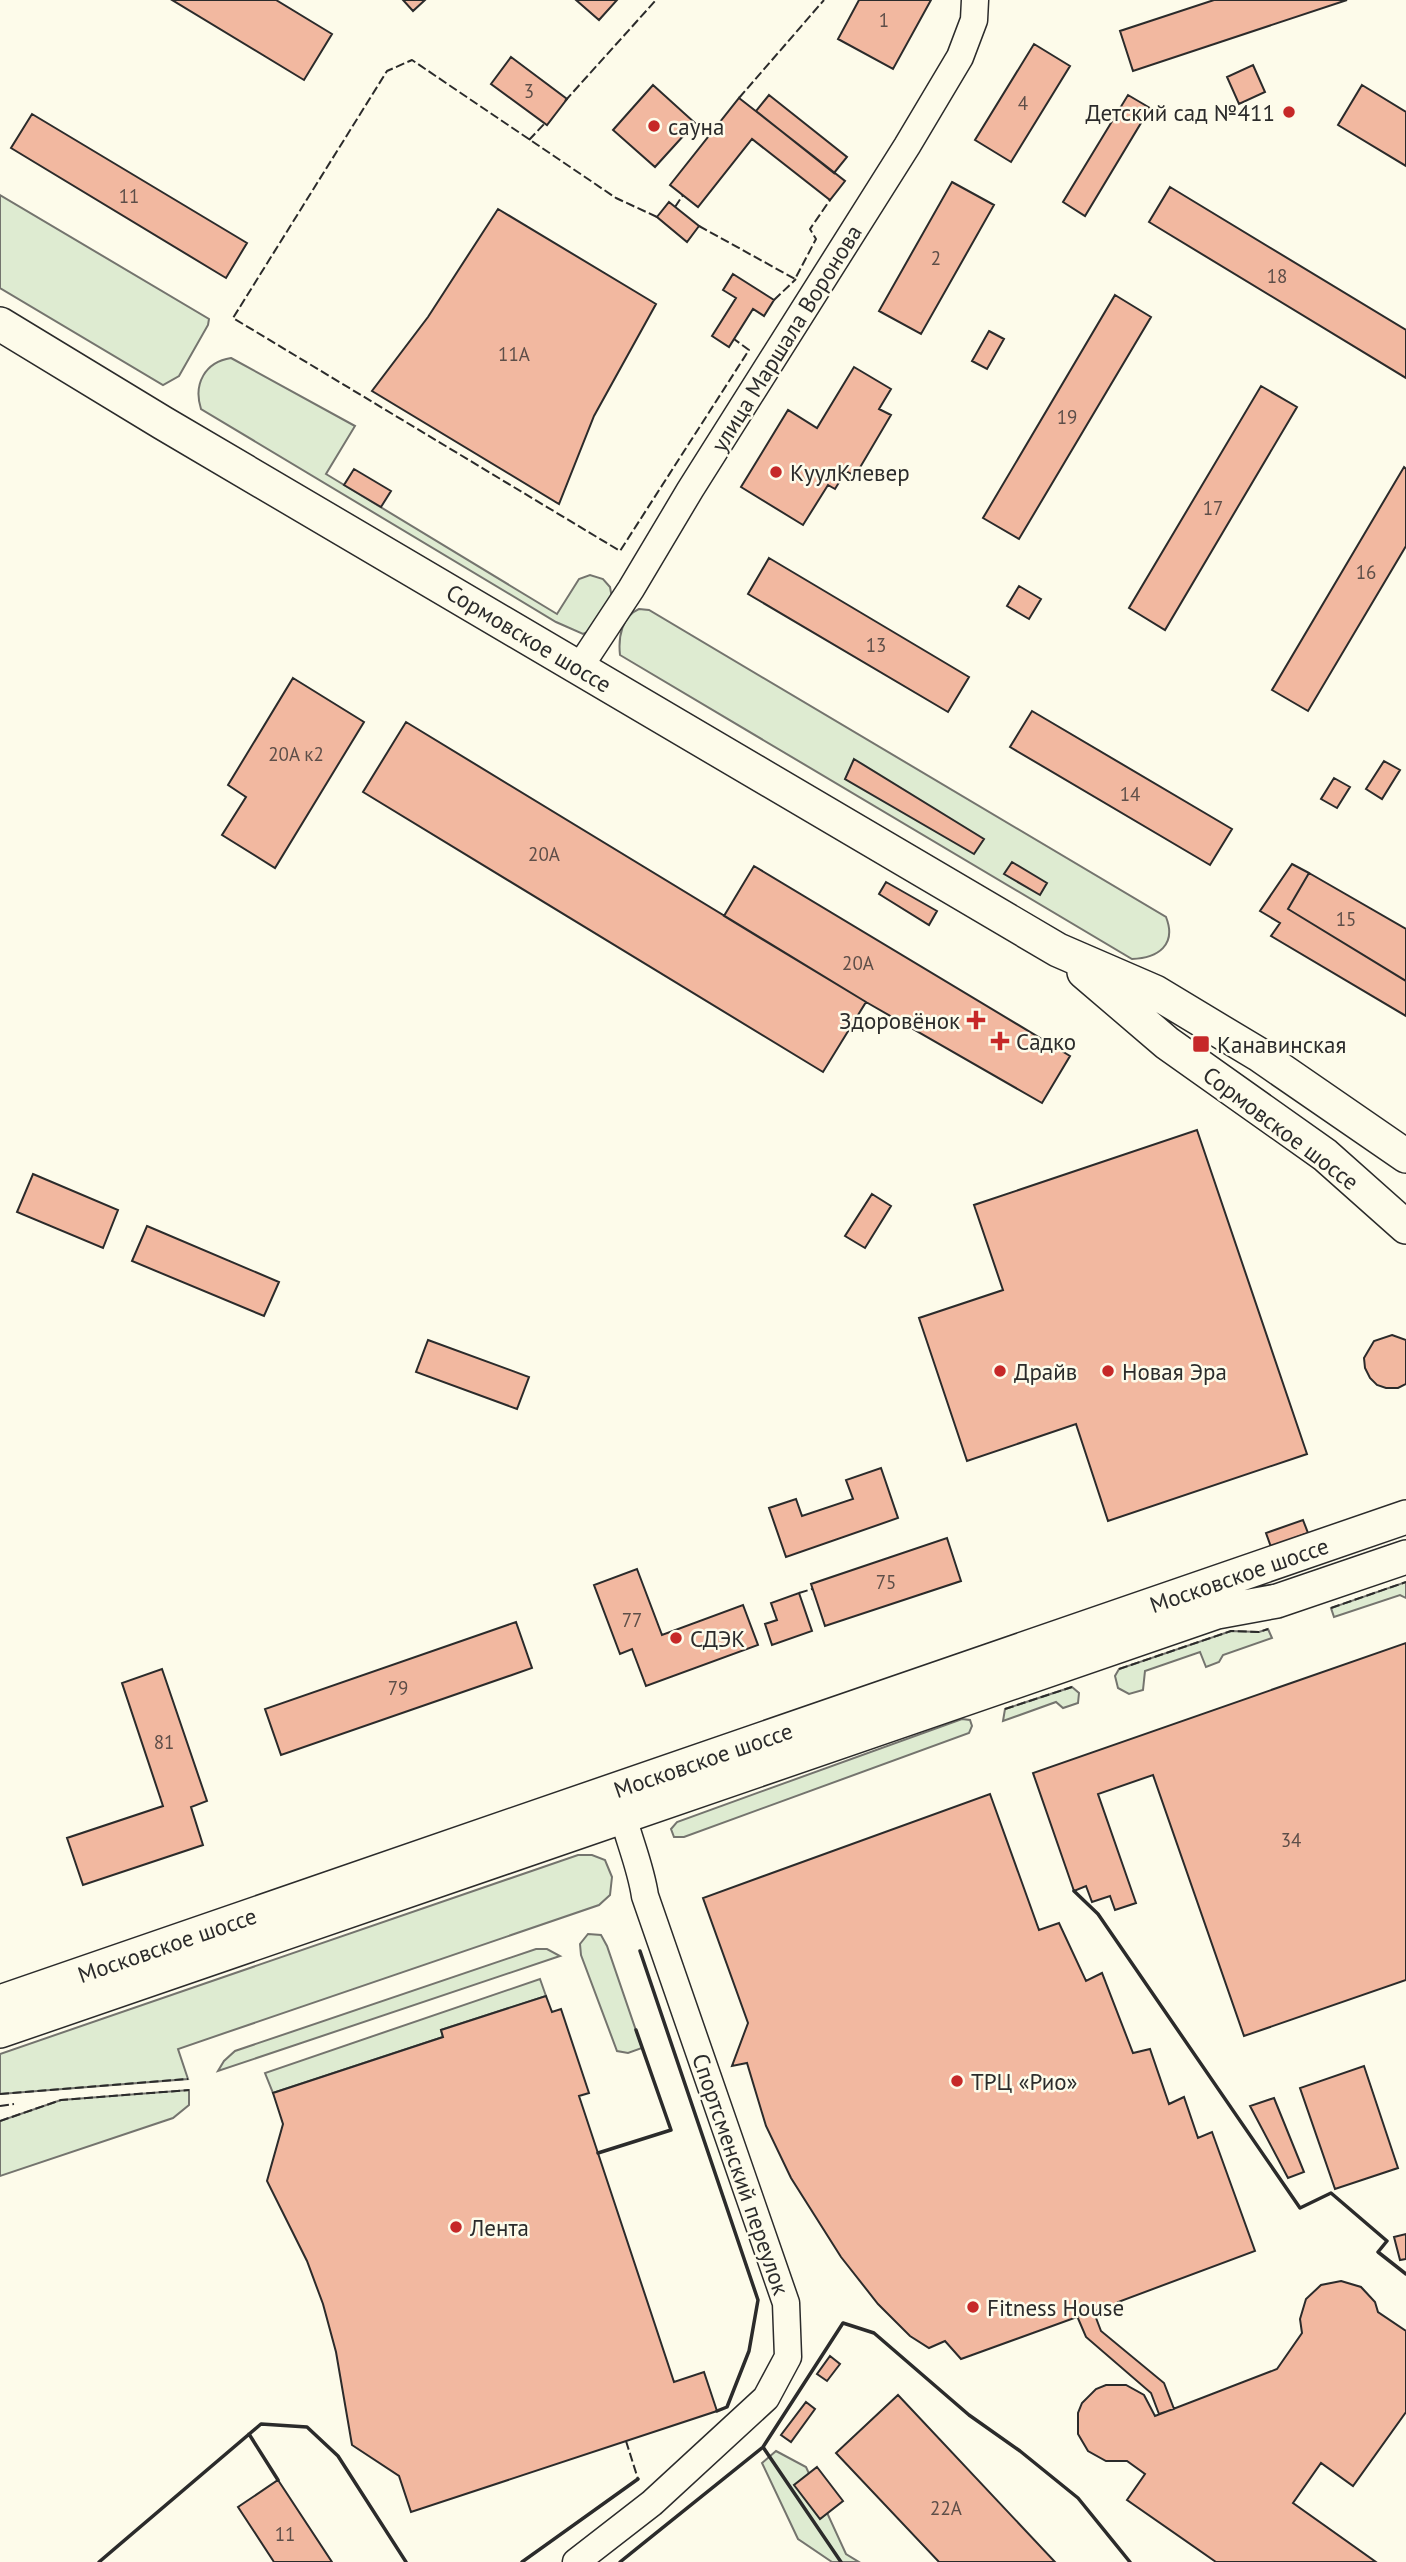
<svg xmlns="http://www.w3.org/2000/svg" width="1406" height="2562" font-family="'PT Sans',sans-serif">
<rect width="100%" height="100%" fill="#fdfbea"/>
<path fill="#deebd1" stroke="#74746e" stroke-width="2" d="M 0,195 L 209,319 L 208,325 L 179,376 L 163,385 L 0,288 Z
M 231,358 L 355,426 L 326,474 L 557,614 L 579,579 L 590,575 L 603,579 L 610,587 L 612,598 L 592,630 L 583,634 L 556,622 L 201,409 C 193,384 205,362 231,358 Z
M 639,609 L 649,610 L 1166,917 C 1177,945 1158,958 1132,959 L 620,655 C 618,637 622,616 639,609 Z
M 1406,1582 L 1406,1598 L 1400,1595 L 1334,1617 L 1331,1608 Z
M 1268,1629 L 1272,1638 L 1223,1655 L 1219,1662 L 1206,1667 L 1200,1652 L 1145,1671 L 1143,1690 L 1129,1694 L 1118,1688 L 1115,1676 L 1119,1669 L 1231,1631 L 1259,1632 Z
M 1072,1687 L 1079,1693 L 1078,1703 L 1063,1708 L 1056,1702 L 1003,1721 L 1005,1709 Z
M 962,1719 L 970,1720 L 972,1726 L 969,1733 L 684,1837 L 674,1837 L 671,1829 L 677,1822 Z
M 578,1855 L 592,1855 L 605,1860 L 612,1877 L 610,1895 L 599,1905 L 178,2049 L 188,2079 L 0,2094 L 0,2054 Z
M 588,1934 L 601,1935 L 607,1946 L 642,2048 L 628,2053 L 617,2051 L 581,1955 L 580,1944 Z
M 536,1949 L 547,1949 L 560,1956 L 218,2071 L 224,2061 L 235,2051 Z
M 540,1979 L 546,1996 L 441,2030 L 443,2037 L 273,2093 L 265,2073 Z
M 189,2090 L 189,2105 L 173,2118 L 0,2176 L 0,2121 L 61,2100 Z
M 776,2451 L 806,2467 L 846,2554 L 859,2562 L 832,2562 L 798,2539 L 762,2463 Z"/>
<path fill="#f2b8a0" stroke="#2b2b2b" stroke-width="2" d="M 172,0 L 276,0 L 332,34 L 304,80 Z
M 403,0 L 425,0 L 413,11 Z
M 576,0 L 617,0 L 599,20 Z
M 859,0 L 931,0 L 893,69 L 838,39 Z
M 1214,0 L 1347,0 L 1133,71 L 1120,31 Z
M 1034,44 L 1070,66 L 1011,162 L 975,140 Z
M 511,57 L 567,99 L 547,125 L 491,84 Z
M 1253,65 L 1265,92 L 1239,104 L 1227,77 Z
M 653,85 L 695,123 L 655,167 L 613,130 Z
M 1362,85 L 1406,112 L 1406,166 L 1338,125 Z
M 769,95 L 847,157 L 834,173 L 756,111 Z
M 1128,95 L 1150,108 L 1085,216 L 1063,202 Z
M 739,98 L 845,181 L 830,200 L 752,139 L 698,207 L 670,185 Z
M 32,114 L 247,243 L 226,278 L 11,148 Z
M 952,182 L 994,205 L 921,334 L 879,311 Z
M 1170,187 L 1406,330 L 1406,378 L 1149,222 Z
M 669,202 L 699,226 L 687,242 L 657,217 Z
M 498,209 L 656,304 L 594,416 L 559,504 L 372,391 L 428,317 Z
M 733,274 L 774,300 L 764,316 L 753,309 L 729,347 L 712,336 L 736,298 L 723,290 Z
M 1115,295 L 1151,317 L 1019,539 L 983,518 Z
M 989,331 L 1004,339 L 987,369 L 972,361 Z
M 854,367 L 891,389 L 879,409 L 891,415 L 855,476 L 846,471 L 835,489 L 828,485 L 803,525 L 741,487 L 788,410 L 817,428 Z
M 1261,386 L 1297,407 L 1165,630 L 1129,608 Z
M 1404,467 L 1406,469 L 1406,546 L 1308,711 L 1272,690 Z
M 354,469 L 391,491 L 381,507 L 344,485 Z
M 769,558 L 969,677 L 948,712 L 748,594 Z
M 1019,586 L 1041,599 L 1029,619 L 1007,606 Z
M 293,678 L 364,722 L 275,868 L 222,835 L 246,797 L 228,785 Z
M 1032,711 L 1232,829 L 1210,865 L 1010,747 Z
M 406,722 L 866,1002 L 823,1072 L 363,792 Z
M 854,759 L 984,839 L 974,854 L 845,779 Z
M 1384,761 L 1400,770 L 1382,799 L 1366,789 Z
M 1334,778 L 1350,787 L 1337,808 L 1321,799 Z
M 1012,862 L 1047,883 L 1040,895 L 1004,874 Z
M 1292,864 L 1309,873 L 1288,909 L 1406,981 L 1406,1016 L 1271,936 L 1280,923 L 1260,911 Z
M 754,866 L 1070,1056 L 1042,1103 L 866,1002 L 724,916 Z
M 1309,873 L 1406,929 L 1406,981 L 1288,909 Z
M 886,882 L 937,911 L 929,925 L 879,894 Z
M 1197,1130 L 1307,1454 L 1108,1521 L 1076,1424 L 967,1461 L 919,1318 L 1003,1290 L 974,1205 Z
M 33,1174 L 118,1210 L 103,1248 L 17,1212 Z
M 872,1194 L 891,1206 L 865,1248 L 845,1236 Z
M 147,1226 L 279,1282 L 264,1316 L 132,1261 Z
M 1392,1335 L 1406,1340 L 1406,1384 L 1398,1388 L 1386,1388 L 1377,1385 L 1370,1378 L 1365,1368 L 1364,1358 L 1374,1341 Z
M 428,1340 L 529,1377 L 517,1409 L 416,1372 Z
M 881,1468 L 898,1518 L 786,1557 L 769,1508 L 796,1499 L 802,1516 L 853,1499 L 846,1480 Z
M 1303,1520 L 1308,1533 L 1271,1547 L 1266,1533 Z
M 947,1538 L 961,1581 L 825,1626 L 811,1584 Z
M 637,1569 L 662,1635 L 743,1605 L 758,1645 L 646,1686 L 632,1649 L 620,1654 L 594,1585 Z
M 799,1593 L 812,1631 L 772,1645 L 765,1624 L 777,1620 L 771,1603 Z
M 516,1622 L 532,1668 L 281,1755 L 265,1709 Z
M 1406,1643 L 1406,1980 L 1244,2036 L 1153,1775 L 1098,1794 L 1136,1903 L 1115,1910 L 1110,1896 L 1092,1902 L 1086,1886 L 1074,1891 L 1033,1773 Z
M 162,1669 L 207,1801 L 191,1807 L 203,1845 L 83,1885 L 67,1838 L 163,1806 L 122,1683 Z
M 990,1794 L 1039,1930 L 1059,1923 L 1086,1981 L 1102,1973 L 1133,2053 L 1150,2049 L 1169,2104 L 1184,2097 L 1198,2138 L 1212,2132 L 1255,2251 L 1118,2302 L 1121,2310 L 1102,2317 L 1099,2309 L 961,2359 L 945,2341 L 929,2348 L 910,2336 L 878,2304 L 841,2257 L 791,2178 L 766,2126 L 747,2063 L 732,2066 L 748,2023 L 703,1898 Z
M 546,1996 L 552,2012 L 561,2009 L 589,2093 L 579,2096 L 674,2382 L 704,2372 L 717,2411 L 411,2512 L 399,2476 L 352,2445 L 336,2352 L 323,2304 L 307,2261 L 267,2181 L 283,2124 L 273,2093 L 443,2037 L 441,2030 Z
M 1364,2066 L 1398,2168 L 1335,2189 L 1300,2088 Z
M 1274,2098 L 1304,2172 L 1288,2178 L 1250,2106 Z
M 1406,2234 L 1406,2259 L 1400,2260 L 1394,2237 Z
M 1341,2281 L 1361,2287 L 1375,2302 L 1378,2312 L 1406,2331 L 1406,2412 L 1353,2486 L 1321,2463 L 1293,2503 L 1376,2562 L 1216,2562 L 1127,2500 L 1145,2474 L 1127,2461 L 1106,2461 L 1088,2451 L 1078,2434 L 1078,2413 L 1082,2403 L 1096,2389 L 1106,2385 L 1126,2385 L 1144,2395 L 1155,2416 L 1277,2369 L 1302,2333 L 1300,2319 L 1306,2299 L 1321,2285 Z
M 1093,2310 L 1101,2331 L 1164,2383 L 1174,2409 L 1159,2414 L 1151,2393 L 1086,2337 L 1077,2316 Z
M 830,2356 L 840,2364 L 827,2381 L 817,2374 Z
M 898,2395 L 1055,2562 L 939,2562 L 836,2453 Z
M 806,2402 L 815,2409 L 791,2442 L 781,2435 Z
M 817,2467 L 843,2501 L 820,2519 L 794,2485 Z
M 278,2480 L 332,2562 L 274,2562 L 238,2507 Z"/>
<g fill="none" stroke-linecap="round" stroke-linejoin="round">
<defs>
<path id="minor" d="M 579,668 L 631,589 L 690,490 L 907,146 L 960,57 L 974,20 L 975,0
M 576,2562 L 652,2503 L 766,2398 L 788,2357 L 786,2303 L 645,1896 C 640,1862 625,1832 619,1799"/>
<path id="major" d="M 0,324 L 163,423 L 1058,950 L 1155,992 L 1258,1054 L 1406,1156
M 1084,972 L 1167,1043 L 1325,1155 L 1406,1227
M 0,2002 L 1406,1517
M 0,2031 L 1217,1612 L 1277,1601 L 1406,1557"/>
</defs>
<use href="#minor" stroke="#2b2b2b" stroke-width="29"/>
<use href="#major" stroke="#2b2b2b" stroke-width="36"/>
<use href="#minor" stroke="#fdfbea" stroke-width="26"/>
<use href="#major" stroke="#fdfbea" stroke-width="33"/>
<path stroke="#2b2b2b" stroke-width="2" stroke-dasharray="9 3.5" stroke-linecap="butt" d="M 739,98 L 824,0
M 565,101 L 656,0
M 529,140 L 546,122
M 675,207 L 683,195
M 657,217 L 616,198 L 412,60 L 387,71 L 233,318 L 620,551 L 749,350 L 734,339
M 699,226 L 795,279 L 816,239 L 810,229 L 830,200
M 774,300 L 796,279
M 799,1593 L 812,1589
M 1331,1608 L 1406,1582
M 1119,1669 L 1231,1631 L 1259,1632 L 1268,1629
M 1005,1709 L 1072,1687
M 0,2094 L 188,2079
M 0,2106 L 14,2104
M 0,2121 L 61,2100 L 189,2090
M 626,2441 L 638,2479"/>
<path stroke="#2b2b2b" stroke-width="3.5" d="M 1074,1891 L 1098,1914 L 1300,2208 L 1331,2193 L 1387,2241 L 1378,2252 L 1406,2274
M 640,1951 L 758,2300 L 749,2351 L 727,2407 L 717,2411
M 598,2153 L 671,2130 L 636,2030
M 249,2434 L 278,2480
M 763,2447 L 841,2562
M 99,2562 L 261,2424 L 307,2427 L 338,2456 L 406,2562
M 522,2562 L 638,2479
M 620,2562 L 763,2447 L 843,2323 L 874,2333 L 969,2415 L 1020,2451 L 1078,2498 L 1130,2562"/>
</g>
<g fill="#c62828" stroke="#fdfbea" stroke-width="2.5">
<circle cx="1289" cy="112" r="7"/>
<circle cx="654" cy="126" r="7"/>
<circle cx="776" cy="472" r="7"/>
<path d="M972.5 1009.5h7v7h7v7h-7v7h-7v-7h-7v-7h7z"/>
<path d="M996.5 1030.5h7v7h7v7h-7v7h-7v-7h-7v-7h7z"/>
<rect x="1192" y="1035" width="18" height="18" rx="3.5"/>
<circle cx="1000" cy="1371" r="7"/>
<circle cx="1108" cy="1371" r="7"/>
<circle cx="676" cy="1638" r="7"/>
<circle cx="957" cy="2081" r="7"/>
<circle cx="456" cy="2227" r="7"/>
<circle cx="973" cy="2307" r="7"/>
</g>
<g text-anchor="middle" dominant-baseline="central" stroke-width="5" stroke-linejoin="round" paint-order="stroke">
<g font-size="19" fill="#5d4e48">
<text x="884" y="20">1</text>
<text x="529" y="91">3</text>
<text x="1023" y="103">4</text>
<text x="129" y="196">11</text>
<text x="936" y="258">2</text>
<text x="1277" y="276">18</text>
<text x="514" y="354">11А</text>
<text x="1067" y="417">19</text>
<text x="1213" y="508">17</text>
<text x="1366" y="572">16</text>
<text x="876" y="645">13</text>
<text x="296" y="754">20А к2</text>
<text x="1130" y="794">14</text>
<text x="544" y="854">20А</text>
<text x="1346" y="919">15</text>
<text x="858" y="963">20А</text>
<text x="886" y="1582">75</text>
<text x="632" y="1620">77</text>
<text x="398" y="1688">79</text>
<text x="164" y="1742">81</text>
<text x="1291" y="1840">34</text>
<text x="946" y="2508">22А</text>
<text x="285" y="2534">11</text>
</g>
<g font-size="23" fill="#2b2b2b" stroke="#fdfbea" text-anchor="start">
<text x="1275" y="112" text-anchor="end">Детский сад №411</text>
<text x="668" y="126">сауна</text>
<text x="790" y="472">КуулКлевер</text>
<text x="960" y="1020" text-anchor="end">Здоровёнок</text>
<text x="1016" y="1041">Садко</text>
<text x="1217" y="1044">Канавинская</text>
<text x="1014" y="1371">Драйв</text>
<text x="1122" y="1371">Новая Эра</text>
<text x="690" y="1638">СДЭК</text>
<text x="971" y="2081">ТРЦ «Рио»</text>
<text x="470" y="2227">Лента</text>
<text x="987" y="2307">Fitness House</text>
</g>
<g font-size="23" fill="#2b2b2b" stroke="#fdfbea">
<text transform="translate(786 338) rotate(-58)">улица Маршала Воронова</text>
<text transform="translate(529 638) rotate(31)">Сормовское шоссе</text>
<text transform="translate(1281 1128) rotate(37)">Сормовское шоссе</text>
<text transform="translate(1239 1575) rotate(-19)">Московское шоссе</text>
<text transform="translate(703 1760) rotate(-19)">Московское шоссе</text>
<text transform="translate(167 1945) rotate(-19)">Московское шоссе</text>
<text transform="translate(741 2174) rotate(71)">Спортсменский переулок</text>
</g>
</g>
</svg>
